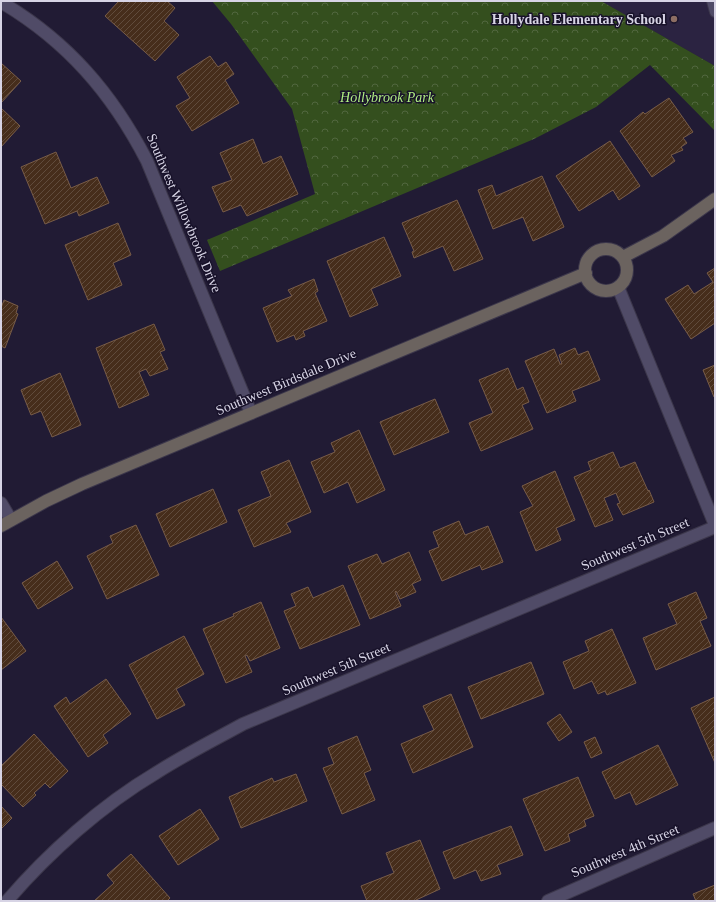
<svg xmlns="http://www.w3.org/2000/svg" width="716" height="902" font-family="Georgia,serif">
<defs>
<pattern id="park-crowns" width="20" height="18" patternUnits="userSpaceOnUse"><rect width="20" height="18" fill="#344f1e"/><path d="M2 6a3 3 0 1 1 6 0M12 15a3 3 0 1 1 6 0" fill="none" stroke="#51673f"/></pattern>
<pattern id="building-hatch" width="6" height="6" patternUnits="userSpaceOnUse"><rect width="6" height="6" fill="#462d1b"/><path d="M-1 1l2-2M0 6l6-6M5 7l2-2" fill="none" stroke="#604b3c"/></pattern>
</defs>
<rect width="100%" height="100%" fill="#211b34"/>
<path fill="#2b2341" d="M 601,1 L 715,1 L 715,66 L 664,37 Z"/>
<path fill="url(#park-crowns)" d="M 212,1 L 601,1 L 715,66 L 715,131 L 650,65 L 596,107 L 534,139 L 220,271 L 207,240 L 315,194 L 292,109 L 231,24 Z"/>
<path fill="url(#building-hatch)" stroke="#785c48" d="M 119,1 L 167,1 L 175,8 L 164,21 L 179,35 L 155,61 L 105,16 Z
M 210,56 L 218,67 L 226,62 L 234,74 L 225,80 L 239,103 L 192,131 L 176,106 L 190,98 L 177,77 Z
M 1,63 L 21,81 L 1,103 Z
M 669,98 L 693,132 L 683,138 L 687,143 L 681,147 L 683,150 L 671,155 L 675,161 L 652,177 L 620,131 L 643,112 L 645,114 Z
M 1,108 L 20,126 L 1,147 Z
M 253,139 L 263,164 L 281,156 L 298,194 L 247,216 L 241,205 L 223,212 L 212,187 L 232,180 L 220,153 Z
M 610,141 L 640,186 L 619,200 L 613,190 L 579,211 L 556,176 Z
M 56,152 L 71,188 L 97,177 L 109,203 L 79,216 L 77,211 L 45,224 L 21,167 Z
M 542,176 L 564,227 L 533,241 L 523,217 L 493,229 L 478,190 L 492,185 L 496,196 Z
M 457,200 L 483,259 L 454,271 L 443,246 L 414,258 L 412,252 L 414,251 L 402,223 Z
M 118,223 L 131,255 L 113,263 L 122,285 L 88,300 L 65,245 Z
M 384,237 L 401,276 L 371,289 L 378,305 L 350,317 L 327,261 Z
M 715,268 L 715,323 L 691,339 L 665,299 L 688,285 L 694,294 L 713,282 L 707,273 Z
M 314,279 L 318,291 L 315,293 L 327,321 L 303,331 L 305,336 L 296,340 L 294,335 L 277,342 L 263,308 L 292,296 L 288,290 Z
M 4,300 L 18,306 L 16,313 L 18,314 L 5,348 L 1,346 L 1,308 Z
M 154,324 L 165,350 L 160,352 L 168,369 L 150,376 L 146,369 L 139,372 L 149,395 L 119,408 L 96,348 Z
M 575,348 L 578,355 L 588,351 L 600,380 L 572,391 L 576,401 L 547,413 L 525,361 L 554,349 L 560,364 L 562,364 L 559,355 Z
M 715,365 L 715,397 L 714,397 L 703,370 Z
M 508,368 L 517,390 L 523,387 L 529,402 L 522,405 L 533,429 L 481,451 L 469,423 L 493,413 L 479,380 Z
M 60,373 L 81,425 L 52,437 L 41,411 L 31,415 L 21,390 Z
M 435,399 L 449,432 L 394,455 L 380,422 Z
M 359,430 L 385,490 L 357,503 L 348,482 L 324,493 L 311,462 L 335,452 L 331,443 Z
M 613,452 L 620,468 L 635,462 L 648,491 L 649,490 L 654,502 L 623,515 L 617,504 L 620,503 L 616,493 L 604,498 L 613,520 L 595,527 L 574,477 L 591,470 L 588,462 Z
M 289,460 L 311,512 L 286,523 L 291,532 L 254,547 L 238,510 L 271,496 L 261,472 Z
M 555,471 L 575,520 L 556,528 L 561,540 L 536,551 L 520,512 L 533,506 L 522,486 Z
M 213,489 L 227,522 L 170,547 L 156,514 Z
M 459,521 L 465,535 L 488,526 L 503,562 L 482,570 L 480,565 L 442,581 L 429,551 L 439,547 L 433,532 Z
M 136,525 L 159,575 L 107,599 L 87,556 L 113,543 L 110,536 Z
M 409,552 L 421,580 L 412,584 L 416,592 L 400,599 L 396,591 L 395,592 L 401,606 L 370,619 L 348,566 L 377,554 L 382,564 Z
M 57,561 L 73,588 L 38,609 L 22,583 Z
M 343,585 L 360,625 L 300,649 L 284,611 L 296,606 L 291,594 L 308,587 L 313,598 Z
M 696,592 L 707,618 L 700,621 L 711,646 L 656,670 L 643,638 L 677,624 L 668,604 Z
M 261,602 L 280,648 L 250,661 L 247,655 L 245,656 L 252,672 L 226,683 L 203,629 L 234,616 L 233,614 Z
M 1,617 L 26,651 L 1,670 Z
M 612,629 L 636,683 L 607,695 L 605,691 L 598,694 L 592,681 L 574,689 L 563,662 L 589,651 L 585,641 Z
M 184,636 L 204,674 L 176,689 L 185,705 L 157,719 L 129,665 Z
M 531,662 L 544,694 L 481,719 L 468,687 Z
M 106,679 L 131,714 L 103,735 L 108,743 L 88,757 L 54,706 L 66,697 L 70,704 Z
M 451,694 L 473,747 L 413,773 L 401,744 L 434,730 L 423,706 Z
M 715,697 L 715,763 L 691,708 Z
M 560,714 L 572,732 L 559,741 L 547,723 Z
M 34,734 L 68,771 L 50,788 L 45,783 L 34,793 L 36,795 L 23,807 L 1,784 L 1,766 Z
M 357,736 L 371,770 L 364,773 L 375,800 L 342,814 L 323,768 L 334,764 L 328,748 Z
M 595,737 L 602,753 L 591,758 L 584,742 Z
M 658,745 L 678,785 L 636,805 L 630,792 L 615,799 L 602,772 Z
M 296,774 L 307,801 L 241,828 L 229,797 L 272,778 L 274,782 Z
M 578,777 L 594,816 L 584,820 L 586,826 L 568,834 L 570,841 L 545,851 L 523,799 Z
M 1,806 L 12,818 L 1,829 Z
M 200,809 L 219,839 L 178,865 L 159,836 Z
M 511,826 L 523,855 L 497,865 L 501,874 L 481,881 L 476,870 L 454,879 L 443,852 Z
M 420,840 L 440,889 L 416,900 L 416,901 L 367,901 L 361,886 L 394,873 L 386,853 Z
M 131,854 L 170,898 L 167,901 L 94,901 L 114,883 L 107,875 Z
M 715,885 L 715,901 L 696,901 L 693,894 Z"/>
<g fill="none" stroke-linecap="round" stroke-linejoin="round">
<defs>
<path id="lane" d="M 712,1 L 715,12"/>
<path id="street" d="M 1,2 C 67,41 112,93 147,161 L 251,413
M 618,287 L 715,525
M 1,503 L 11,520
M 7,901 C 48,853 102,805 156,773 C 184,755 214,740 243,724 L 715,527
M 548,901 L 715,828"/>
<path id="secondary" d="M585 270a21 21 0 1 1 42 0a21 21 0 1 1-42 0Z
M 623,257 L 663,236 L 715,199
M 1,526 L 46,501 L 82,484 L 586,273"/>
</defs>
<use href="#lane" stroke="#3c374b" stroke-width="12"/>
<use href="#street" stroke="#3c374b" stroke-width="14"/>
<use href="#secondary" stroke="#3c374b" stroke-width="14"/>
<use href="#lane" stroke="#504b67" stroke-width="10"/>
<use href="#street" stroke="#504b67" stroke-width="12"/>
<use href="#secondary" stroke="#6b635f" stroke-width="12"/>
</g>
<circle fill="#8d6e63" stroke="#18122a" stroke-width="1.5" cx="674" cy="19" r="4"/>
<g text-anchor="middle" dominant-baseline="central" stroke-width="3" stroke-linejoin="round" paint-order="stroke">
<g font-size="14" font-weight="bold" fill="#d7d4e5" stroke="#18122a" text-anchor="end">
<text x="666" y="19">Hollydale Elementary School</text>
</g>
<g font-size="14" font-style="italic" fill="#afed82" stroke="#18122a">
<text x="387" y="97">Hollybrook Park</text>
</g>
<g font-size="14" fill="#d7d4e5" stroke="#18122a">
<text transform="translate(184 213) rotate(67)">Southwest Willowbrook Drive</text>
<text transform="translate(286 382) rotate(-23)">Southwest Birdsdale Drive</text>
<text transform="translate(635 544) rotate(-23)">Southwest 5th Street</text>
<text transform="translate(336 669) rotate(-23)">Southwest 5th Street</text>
<text transform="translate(625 851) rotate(-23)">Southwest 4th Street</text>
</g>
</g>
<rect width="716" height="902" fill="none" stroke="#d7d4e5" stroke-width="4"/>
</svg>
